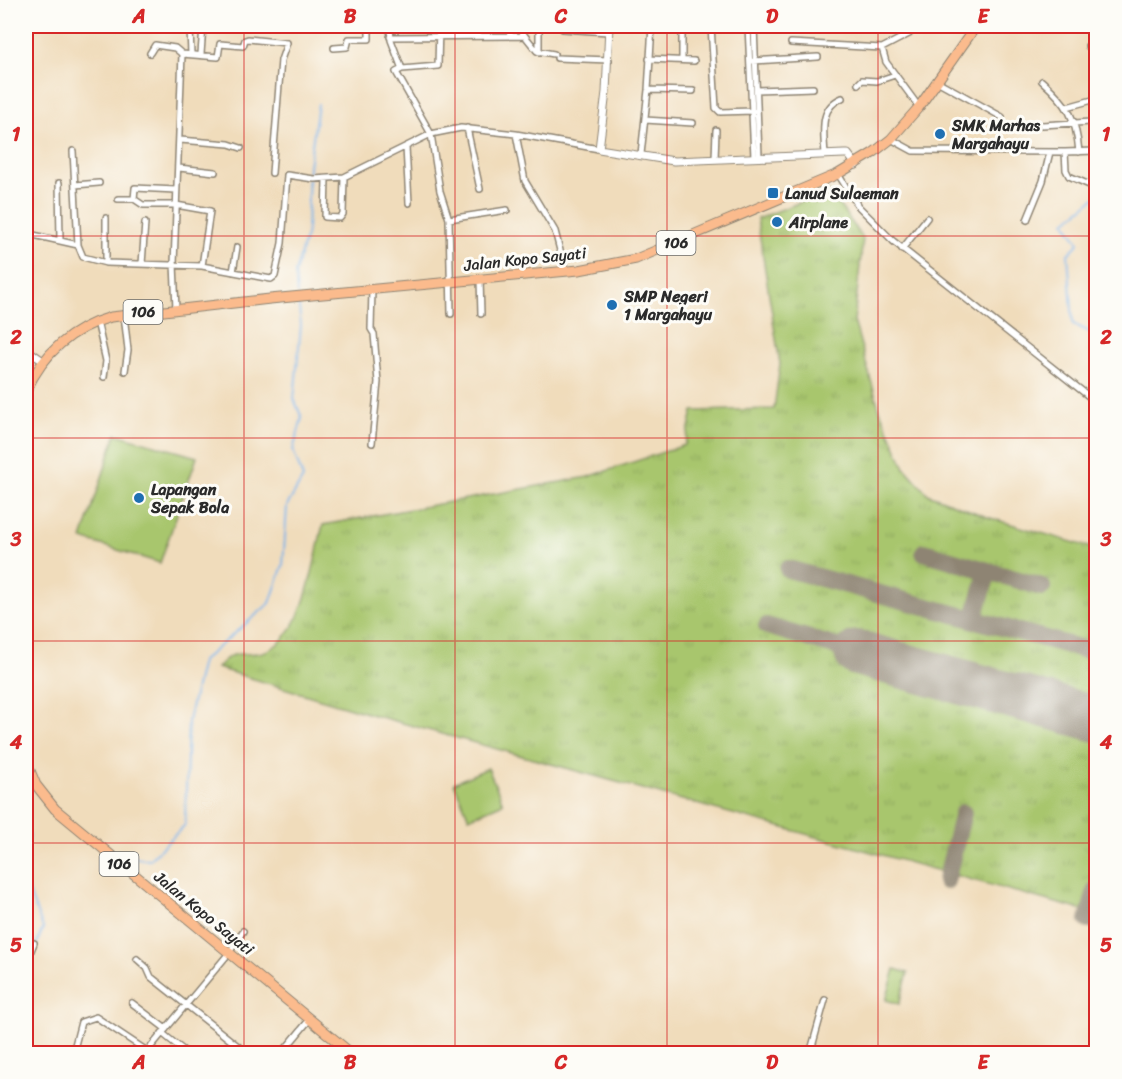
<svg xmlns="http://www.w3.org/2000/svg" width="1122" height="1079" font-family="Sriracha,sans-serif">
<defs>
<pattern id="grass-tufts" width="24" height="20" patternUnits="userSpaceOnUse" patternTransform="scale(1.5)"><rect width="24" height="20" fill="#a8c66d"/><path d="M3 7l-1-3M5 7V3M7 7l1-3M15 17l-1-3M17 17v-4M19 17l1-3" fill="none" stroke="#91aa5f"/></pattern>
</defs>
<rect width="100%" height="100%" fill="#fdfcf7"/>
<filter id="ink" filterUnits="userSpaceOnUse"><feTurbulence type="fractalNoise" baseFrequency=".0167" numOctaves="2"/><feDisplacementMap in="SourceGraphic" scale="12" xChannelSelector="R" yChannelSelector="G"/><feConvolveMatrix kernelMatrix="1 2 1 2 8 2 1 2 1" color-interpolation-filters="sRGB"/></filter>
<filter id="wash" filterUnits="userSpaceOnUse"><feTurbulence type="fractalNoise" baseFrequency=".008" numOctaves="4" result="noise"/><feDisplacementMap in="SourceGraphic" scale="24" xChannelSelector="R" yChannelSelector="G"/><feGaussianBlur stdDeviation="1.35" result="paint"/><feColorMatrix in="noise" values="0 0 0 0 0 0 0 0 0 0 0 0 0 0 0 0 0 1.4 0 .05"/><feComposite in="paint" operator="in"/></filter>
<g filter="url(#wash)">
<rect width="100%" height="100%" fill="#f0dcbb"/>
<path fill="url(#grass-tufts)" stroke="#6a784c" stroke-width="1.5" d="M 829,191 L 863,238 L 854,321 L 879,408 L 905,468 L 928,494 L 987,517 L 1096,549 L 1096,914 L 377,716 L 217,668 C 235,645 245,659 266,651 C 306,635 313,562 323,525 L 588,477 L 685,445 L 693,411 L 774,409 L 780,364 L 757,219 Z"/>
<path fill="#a8c66d" stroke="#6a784c" stroke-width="1.5" d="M 116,434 L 197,457 L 160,563 L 82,539 Z
M 488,768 L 503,803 L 469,818 L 454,783 Z
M 895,969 L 908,973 L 899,1004 L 886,1000 Z"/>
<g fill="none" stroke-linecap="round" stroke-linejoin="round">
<path stroke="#78b2e9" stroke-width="2" d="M 1094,121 L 1096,122
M 1096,197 L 1065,222 L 1079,243 L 1068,254 L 1073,324 L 1096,335
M 297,294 L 295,273 L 307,232 L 309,166 L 318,104
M 26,826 L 29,835 L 26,853
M 122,855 L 149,860 L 185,825 L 188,721 L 202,661 L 270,603 L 283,565 L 287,506 L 303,478 L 293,450 L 302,418 L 294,399 L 301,325 L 298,299
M 26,885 L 43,928 L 36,945
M 26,977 L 30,959"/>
<path stroke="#8e8473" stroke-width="18" d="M 924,552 L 1042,587
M 788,569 L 1090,651
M 973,621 L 988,572
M 767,626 L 857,653
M 946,881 L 963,813
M 1088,920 L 1096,890"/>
<path stroke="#8e8473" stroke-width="46" d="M 857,653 L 1096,719"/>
</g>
</g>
<g filter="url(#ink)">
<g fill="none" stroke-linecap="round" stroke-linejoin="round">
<defs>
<path id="minor" d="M 390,26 L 391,40 L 402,69
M 439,26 L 438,66 L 402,69 L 396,72 L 431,134 L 440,191 L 449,219 L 451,314
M 517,26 L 537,51 L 554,54
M 539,26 L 539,52
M 682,26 L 682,59
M 711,26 L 716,108 L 720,112 L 753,111
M 748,26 L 754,157
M 754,26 L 759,156
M 840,26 L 840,28
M 177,27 L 190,29 L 191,54
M 563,29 L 608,32
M 510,36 L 511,26
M 390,37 L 525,36
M 791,43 L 882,48 L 909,34 L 915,26
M 1088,46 L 1096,45
M 334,48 L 347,47 L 349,39 L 369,39 L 369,26
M 882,48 L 886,62 L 919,107
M 150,53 L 155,45 L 175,48 L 182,54
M 201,54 L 203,26
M 557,58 L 609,60
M 649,59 L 694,61
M 753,61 L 818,57
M 937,81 L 1002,117
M 1042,81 C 1068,104 1076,117 1079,152
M 858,84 L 862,80 L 877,81 L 895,75
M 648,90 L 693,91
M 757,90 L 813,88
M 1067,107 L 1096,99
M 645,120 L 693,123
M 1042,125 L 1091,122
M 467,128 L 480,189
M 516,134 L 525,181 L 555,231 L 565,270
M 891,139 L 913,151 L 1065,152
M 180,140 L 229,144 L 241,148
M 406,147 L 409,203
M 73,151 L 78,245
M 641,154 L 648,90 L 652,26
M 825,155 C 824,133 818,108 842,98
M 715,159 L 716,130
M 179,168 L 215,172
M 838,174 L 858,206 L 893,241 L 1096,402
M 326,179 L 325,217 L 340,218 L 343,214 L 344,177
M 59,183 L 60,240
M 75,185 L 99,183
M 1094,187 L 1069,176 L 1066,170 L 1065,152 L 1096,151
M 118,199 L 134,199 L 143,205 L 176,205 L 210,211 L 202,266
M 134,199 L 135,188 L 176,190
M 106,218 L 106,263
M 449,219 L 507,210
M 1027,220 L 1043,181 L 1050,152
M 26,240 L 29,234 L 78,245 L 83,257 L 106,263 L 202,266 L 271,279 L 275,276 L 282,243 L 287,175 L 314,179 L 344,177 L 431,134 L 461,128 L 516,134 L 599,149
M 902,249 L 927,218
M 142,264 L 145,223
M 233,272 L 237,247
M 480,280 L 481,314
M 176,309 L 174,264 L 182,54 L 218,57 L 220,44 L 243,46 L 245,40 L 248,39 L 287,43 L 281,60 L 272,173
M 124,315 L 128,350 L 125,371
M 97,321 L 106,361 L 104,377
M 372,443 L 378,382 L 374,334 L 371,329 L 372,289
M 137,959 L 147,968 L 151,977 L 248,1054
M 26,963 L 34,943
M 26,978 L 28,980 L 26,989
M 26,994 L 29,995
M 132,1003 L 166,1029
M 162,1033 L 188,1054
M 74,1049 L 81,1022 L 96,1017 L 147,1051
M 145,1054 L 229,953 L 243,931
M 281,1054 L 310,1019
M 334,1054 L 340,1044
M 810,1054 L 825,1000"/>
<path id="tertiary" d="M 609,26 L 606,92 L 599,149 L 674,161 L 844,154 L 848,154 L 856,165
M 26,349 L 43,361"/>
<path id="primary" d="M 26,391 C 43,354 72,328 111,317 L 270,299 L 579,270 L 636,259 L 838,174 L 873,153 L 891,139 L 919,107 L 976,26
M 26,761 L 36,785 L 55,809 L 352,1054"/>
</defs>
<use href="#minor" stroke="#8e8473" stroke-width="8"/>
<use href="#tertiary" stroke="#8e8473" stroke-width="9"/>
<use href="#primary" stroke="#8e8473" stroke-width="11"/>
<use href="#minor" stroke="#fff" stroke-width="5"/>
<use href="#tertiary" stroke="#fff" stroke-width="7"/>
<use href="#primary" stroke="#fbbb8d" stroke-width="9"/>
</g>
</g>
<path fill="none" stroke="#d62828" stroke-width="1.5" stroke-opacity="0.55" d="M 244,26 L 244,1054M 455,26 L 455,1054M 667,26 L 667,1054M 878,26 L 878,1054M 26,236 L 1096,236M 26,438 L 1096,438M 26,641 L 1096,641M 26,843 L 1096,843"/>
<g fill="#1f6fb2" stroke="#fdfcf7" stroke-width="2">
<circle cx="940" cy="134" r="6"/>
<rect x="767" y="187" width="12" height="12" rx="3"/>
<circle cx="777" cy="222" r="6"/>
<circle cx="612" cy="305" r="6"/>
<circle cx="139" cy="498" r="6"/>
</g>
<g text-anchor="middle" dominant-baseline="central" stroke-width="6" stroke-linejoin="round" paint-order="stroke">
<g fill="#fdfcf7" stroke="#6a6a68" stroke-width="1.5">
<rect x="656.5" y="231" width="39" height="24" rx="4.5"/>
<rect x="123.5" y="300" width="39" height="24" rx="4.5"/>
<rect x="99.5" y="852" width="39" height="24" rx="4.5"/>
</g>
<g font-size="15" font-weight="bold" fill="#2b2b2b">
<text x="676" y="243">106</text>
<text x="143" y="312">106</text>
<text x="119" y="864">106</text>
</g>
<g font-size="16" font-weight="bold" fill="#2b2b2b" stroke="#fdfcf7" text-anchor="start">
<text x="952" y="125">SMK Marhas<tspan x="952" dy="18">Margahayu</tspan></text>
<text x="785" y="193">Lanud Sulaeman</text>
<text x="789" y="222">Airplane</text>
<text x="624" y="296">SMP Negeri<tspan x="624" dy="18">1 Margahayu</tspan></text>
<text x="151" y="489">Lapangan<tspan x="151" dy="18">Sepak Bola</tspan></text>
</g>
<g font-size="16" fill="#2b2b2b" stroke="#fdfcf7">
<text transform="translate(525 259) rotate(-6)">Jalan Kopo Sayati</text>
<text transform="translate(204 913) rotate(39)">Jalan Kopo Sayati</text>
</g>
</g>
<rect width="1122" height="1079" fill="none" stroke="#fdfcf7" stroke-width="66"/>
<rect x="33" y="33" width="1056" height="1013" fill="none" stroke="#d62828" stroke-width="2"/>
<g font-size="20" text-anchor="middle" font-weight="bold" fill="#d62828">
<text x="139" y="23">A</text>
<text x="350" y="23">B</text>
<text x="561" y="23">C</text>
<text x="772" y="23">D</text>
<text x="983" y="23">E</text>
<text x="16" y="141">1</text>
<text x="1106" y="141">1</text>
<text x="16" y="344">2</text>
<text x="1106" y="344">2</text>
<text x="16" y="546">3</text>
<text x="1106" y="546">3</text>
<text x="16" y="749">4</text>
<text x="1106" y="749">4</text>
<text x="16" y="952">5</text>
<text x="1106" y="952">5</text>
<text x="139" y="1069">A</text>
<text x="350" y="1069">B</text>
<text x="561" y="1069">C</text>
<text x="772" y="1069">D</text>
<text x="983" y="1069">E</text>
</g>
</svg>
